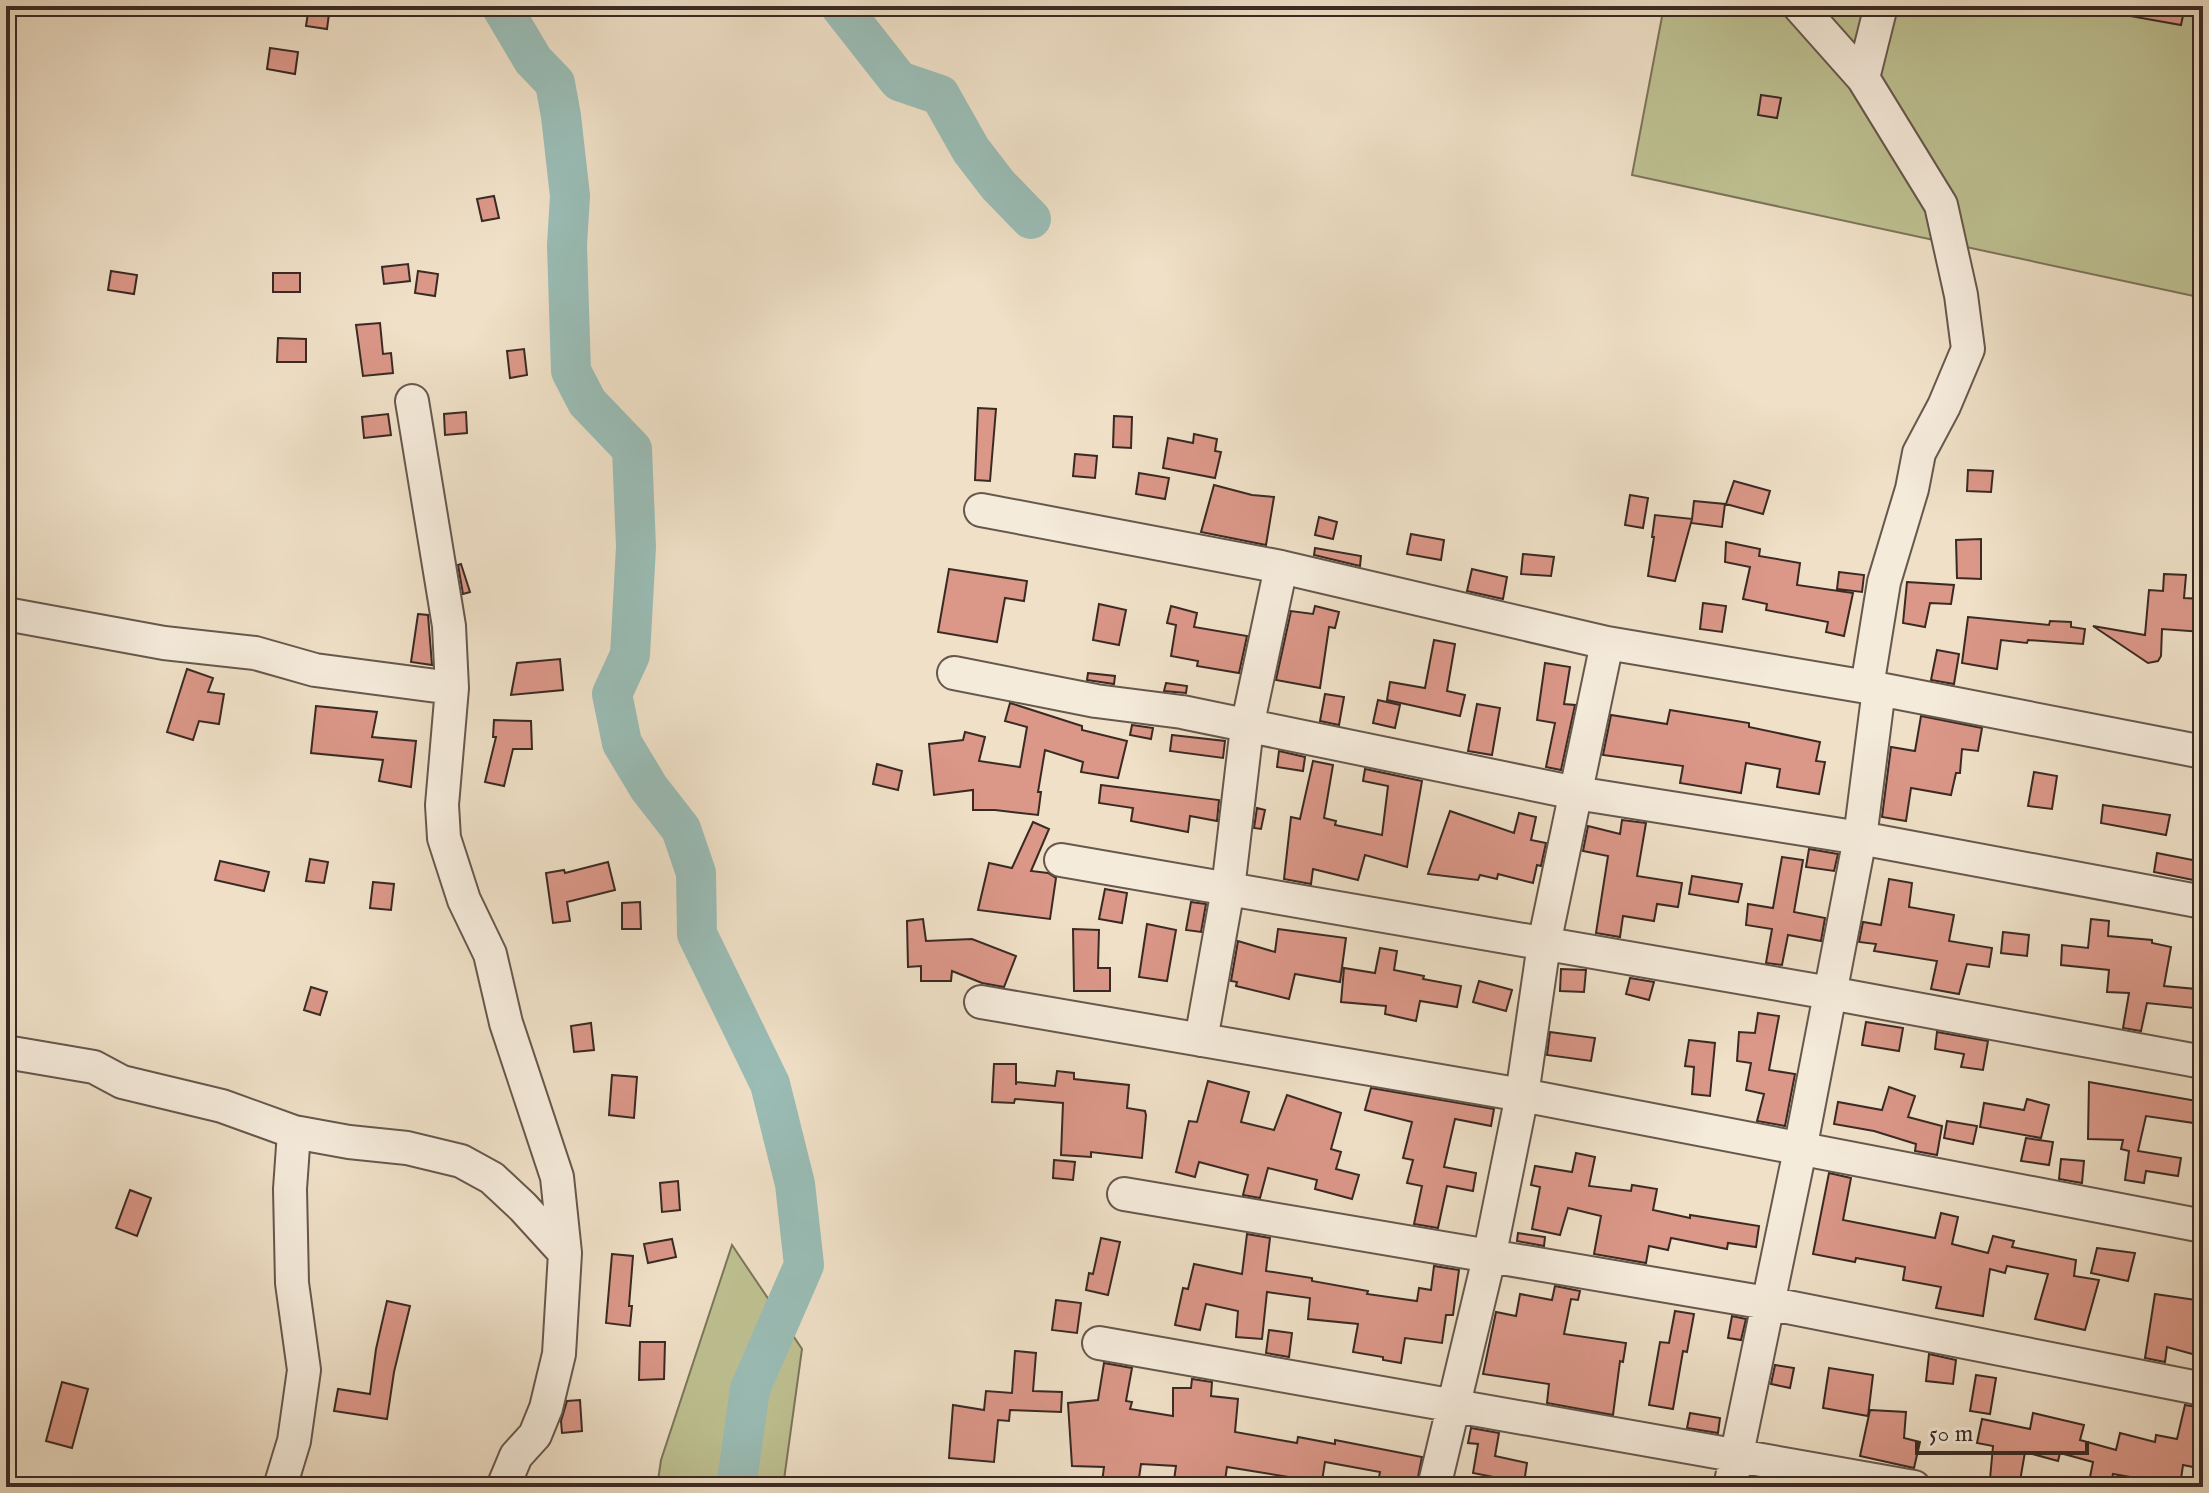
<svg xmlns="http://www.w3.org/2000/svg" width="2209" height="1493" font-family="'IM FELL English',serif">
<rect width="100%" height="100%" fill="#efe0c7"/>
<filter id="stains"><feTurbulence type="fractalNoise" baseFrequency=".0025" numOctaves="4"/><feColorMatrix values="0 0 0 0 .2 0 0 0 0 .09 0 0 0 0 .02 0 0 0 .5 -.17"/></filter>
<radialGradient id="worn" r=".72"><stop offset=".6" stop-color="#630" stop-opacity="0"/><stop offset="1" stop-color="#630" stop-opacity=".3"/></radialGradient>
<path fill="#bec192" stroke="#7c765b" stroke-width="2" d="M 1664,6 L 2203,6 L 2203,298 L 1632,175 Z
M 732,1245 L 802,1349 L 783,1487 L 657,1487 L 661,1460 Z"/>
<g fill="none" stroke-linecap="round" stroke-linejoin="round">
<path stroke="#9abdb6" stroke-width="40" d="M 501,6 L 533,60 L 555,83 L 561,116 L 570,196 L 567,245 L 571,371 L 587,402 L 632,449 L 636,547 L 630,655 L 612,694 L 622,743 L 649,788 L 681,829 L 696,873 L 697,934 L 770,1084 L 795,1184 L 804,1265 L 750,1389 L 736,1487
M 840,6 L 899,81 L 940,95 L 971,150 L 998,185 L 1031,219"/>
</g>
<path fill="#db9788" stroke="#3a2a24" stroke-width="2" d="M 309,6 L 330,6 L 327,29 L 306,26 Z
M 2130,6 L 2185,6 L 2181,25 L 2130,16 Z
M 270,48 L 298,52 L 295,74 L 267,69 Z
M 1761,95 L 1781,98 L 1777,118 L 1758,115 Z
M 494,196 L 499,218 L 482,221 L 477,199 Z
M 408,264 L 410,281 L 384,284 L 382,267 Z
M 111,271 L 137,275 L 134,294 L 108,290 Z
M 418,271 L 438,274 L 435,296 L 415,293 Z
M 273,273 L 300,273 L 300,292 L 273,292 Z
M 380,323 L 383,354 L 391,353 L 393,373 L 363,376 L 356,325 Z
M 278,338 L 306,339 L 306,362 L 277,362 Z
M 524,349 L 527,375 L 510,378 L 507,351 Z
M 978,408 L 996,409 L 990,481 L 975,480 Z
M 466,412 L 467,433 L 445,435 L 444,414 Z
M 388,414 L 391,435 L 364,438 L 362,417 Z
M 1114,416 L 1132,417 L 1131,448 L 1113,447 Z
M 1194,434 L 1217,439 L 1215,451 L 1221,452 L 1215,478 L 1163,468 L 1168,438 L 1193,443 Z
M 1075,454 L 1097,456 L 1095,478 L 1073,476 Z
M 1968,470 L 1993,471 L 1991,492 L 1967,491 Z
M 1139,473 L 1169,478 L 1165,499 L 1136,494 Z
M 1734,481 L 1770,491 L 1763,514 L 1726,504 Z
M 1214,485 L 1252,495 L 1274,497 L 1266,545 L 1201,532 Z
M 1630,495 L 1648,498 L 1643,528 L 1625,525 Z
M 1694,501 L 1725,504 L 1722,527 L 1691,523 L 1692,519 L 1675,581 L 1648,576 L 1654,537 L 1652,537 L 1655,515 L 1692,519 Z
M 1319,517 L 1337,522 L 1333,539 L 1315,535 Z
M 1411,534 L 1444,540 L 1441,560 L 1407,554 Z
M 1981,539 L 1981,579 L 1957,578 L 1956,540 Z
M 1726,542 L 1760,549 L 1759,556 L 1800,563 L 1797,585 L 1853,593 L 1844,636 L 1826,632 L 1828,622 L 1766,610 L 1767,604 L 1743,599 L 1750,567 L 1725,562 Z
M 1315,548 L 1361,556 L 1360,566 L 1314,555 Z
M 1523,554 L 1554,557 L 1551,576 L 1521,574 Z
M 461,564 L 470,592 L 463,594 L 458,565 Z
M 949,569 L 1027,581 L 1024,601 L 1005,598 L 997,642 L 938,632 Z
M 1472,569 L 1507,577 L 1503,599 L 1467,591 Z
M 1839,572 L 1864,575 L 1862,592 L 1837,589 Z
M 2164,574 L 2186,575 L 2184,598 L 2203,599 L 2203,632 L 2162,629 L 2161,656 L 2158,661 L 2148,663 L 2093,626 L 2145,635 L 2149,590 L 2163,591 Z
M 1907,582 L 1954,585 L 1951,604 L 1930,603 L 1925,627 L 1903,623 Z
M 1703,603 L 1726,606 L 1722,632 L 1700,629 Z
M 1099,604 L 1126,610 L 1119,645 L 1093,640 Z
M 1171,606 L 1197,613 L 1194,627 L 1247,636 L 1239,673 L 1197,666 L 1198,661 L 1171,656 L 1176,625 L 1167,623 Z
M 1315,606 L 1339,612 L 1335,628 L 1329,627 L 1320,688 L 1276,680 L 1291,611 L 1313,614 Z
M 418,614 L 428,615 L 432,665 L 411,662 Z
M 1968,617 L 2049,625 L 2050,621 L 2071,622 L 2071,627 L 2085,629 L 2083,644 L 2028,640 L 2027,643 L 2001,640 L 1997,669 L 1962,663 Z
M 1434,640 L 1455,644 L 1447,691 L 1465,695 L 1460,716 L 1387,700 L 1390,682 L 1425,688 Z
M 1937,650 L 1959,654 L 1954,684 L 1931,680 Z
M 560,659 L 563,690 L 511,695 L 517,663 Z
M 1545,663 L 1570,667 L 1564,704 L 1575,705 L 1561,770 L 1546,767 L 1555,723 L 1537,720 Z
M 187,669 L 213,678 L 208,692 L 224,694 L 219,724 L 199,721 L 193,740 L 167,732 Z
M 1088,673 L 1115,676 L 1114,684 L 1087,680 Z
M 1166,683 L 1187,686 L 1186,693 L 1164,691 Z
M 1325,694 L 1344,697 L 1339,725 L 1320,721 Z
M 1378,700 L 1400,705 L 1395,728 L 1373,723 Z
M 1010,703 L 1082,726 L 1082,730 L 1127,741 L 1118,778 L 1081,772 L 1083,762 L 1045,750 L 1038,792 L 1041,792 L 1038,815 L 995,810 L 973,810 L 973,790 L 934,795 L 929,744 L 963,740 L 965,732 L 985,737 L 979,761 L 1020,767 L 1027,727 L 1005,721 Z
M 1477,704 L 1500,708 L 1492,755 L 1468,751 Z
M 316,706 L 377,712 L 372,737 L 416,741 L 411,787 L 379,781 L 383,760 L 311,753 Z
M 1670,710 L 1749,723 L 1749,727 L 1820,742 L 1816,761 L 1825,762 L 1819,794 L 1777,787 L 1780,769 L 1746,763 L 1741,793 L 1680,783 L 1683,766 L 1603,755 L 1611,715 L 1667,724 Z
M 1921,716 L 1982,728 L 1978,751 L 1962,749 L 1960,773 L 1956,773 L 1951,795 L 1911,788 L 1906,821 L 1882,817 L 1891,747 L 1915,751 Z
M 494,720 L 531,721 L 532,749 L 513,749 L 504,786 L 485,782 L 496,737 L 493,737 Z
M 1132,725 L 1153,728 L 1151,739 L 1130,735 Z
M 1172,735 L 1225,741 L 1223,758 L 1170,751 Z
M 1279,751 L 1305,757 L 1303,771 L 1277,767 Z
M 1313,761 L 1333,765 L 1324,818 L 1336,821 L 1335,825 L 1382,835 L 1388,786 L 1363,781 L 1365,769 L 1422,781 L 1407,867 L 1365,855 L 1358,880 L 1313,869 L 1311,884 L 1284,879 L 1291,817 L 1300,819 Z
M 877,764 L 902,771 L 898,790 L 873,784 Z
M 2034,772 L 2057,776 L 2052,809 L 2028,806 Z
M 1101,785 L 1219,800 L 1217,821 L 1190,816 L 1188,832 L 1131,821 L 1133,808 L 1099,803 Z
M 2103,805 L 2170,815 L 2166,835 L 2101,823 Z
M 1257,808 L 1265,810 L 1261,829 L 1254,828 Z
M 1450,811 L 1514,833 L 1519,813 L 1536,817 L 1531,840 L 1546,843 L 1541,866 L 1537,865 L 1533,883 L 1498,874 L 1497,879 L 1480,875 L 1478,880 L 1428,874 Z
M 1622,820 L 1646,823 L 1637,876 L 1682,883 L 1678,907 L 1657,904 L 1654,921 L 1623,916 L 1620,937 L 1596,933 L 1608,856 L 1583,851 L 1588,826 L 1620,834 Z
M 1033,822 L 1049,829 L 1031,871 L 1048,873 L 1056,878 L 1050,919 L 978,910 L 989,863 L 1012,868 Z
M 1809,849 L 1838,854 L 1834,871 L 1806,867 Z
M 2157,853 L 2203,862 L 2203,882 L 2154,872 Z
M 1782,857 L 1803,860 L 1794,912 L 1825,918 L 1821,941 L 1788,935 L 1782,965 L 1766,963 L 1772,929 L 1746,925 L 1748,904 L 1773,908 Z
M 310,859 L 328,862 L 324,883 L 306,881 Z
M 220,861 L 269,872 L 264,891 L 215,880 Z
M 608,862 L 615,890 L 567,902 L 570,921 L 553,923 L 546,873 L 564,870 L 565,873 Z
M 1692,876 L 1742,884 L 1738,902 L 1689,894 Z
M 1889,879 L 1912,883 L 1909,907 L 1954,915 L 1949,941 L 1992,948 L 1989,967 L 1967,964 L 1959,994 L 1931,989 L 1937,961 L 1874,951 L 1876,944 L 1859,942 L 1863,922 L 1881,925 Z
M 373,882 L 394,884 L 391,910 L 370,908 Z
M 1105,889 L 1127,893 L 1122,923 L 1099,919 Z
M 640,902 L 641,929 L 622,929 L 622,903 Z
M 1191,902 L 1206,904 L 1201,932 L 1186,930 Z
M 923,919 L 926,941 L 972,939 L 1016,956 L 1004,987 L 982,983 L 952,971 L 951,981 L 921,981 L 921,966 L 908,967 L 907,921 Z
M 2091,919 L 2109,921 L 2108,936 L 2152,940 L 2152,943 L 2171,947 L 2164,986 L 2196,989 L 2194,1008 L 2147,1003 L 2141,1031 L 2123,1028 L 2129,993 L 2107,992 L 2109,970 L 2061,965 L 2062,945 L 2088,948 Z
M 1147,924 L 1176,930 L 1167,981 L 1139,977 Z
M 1073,929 L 1099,930 L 1098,968 L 1110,968 L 1110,991 L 1074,991 Z
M 1278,929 L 1346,938 L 1340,982 L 1295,974 L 1289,999 L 1236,986 L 1237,982 L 1231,981 L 1238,941 L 1275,952 Z
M 2003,932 L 2029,935 L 2027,956 L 2001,953 Z
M 1380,948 L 1397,951 L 1394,970 L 1424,976 L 1423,979 L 1461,986 L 1457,1007 L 1420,1001 L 1416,1021 L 1385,1014 L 1386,1006 L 1341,1002 L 1344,968 L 1375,973 Z
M 1561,969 L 1586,970 L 1584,992 L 1560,991 Z
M 1630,978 L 1654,982 L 1649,1000 L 1626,994 Z
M 1479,981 L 1512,990 L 1506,1011 L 1473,1002 Z
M 311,987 L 327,992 L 320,1015 L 304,1010 Z
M 1758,1013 L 1779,1016 L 1769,1070 L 1795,1074 L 1785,1126 L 1757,1121 L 1764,1094 L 1746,1090 L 1751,1063 L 1737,1061 L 1739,1032 L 1755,1033 Z
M 1866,1022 L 1903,1028 L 1899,1051 L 1862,1045 Z
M 591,1023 L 594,1050 L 574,1052 L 571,1026 Z
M 1550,1032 L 1595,1038 L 1591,1061 L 1547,1055 Z
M 1937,1032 L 1988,1041 L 1983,1070 L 1961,1067 L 1964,1054 L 1935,1049 Z
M 1689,1040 L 1715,1043 L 1710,1096 L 1692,1094 L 1694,1067 L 1685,1066 Z
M 994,1064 L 1016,1064 L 1016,1085 L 1016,1082 L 1055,1086 L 1057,1071 L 1074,1073 L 1074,1079 L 1129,1085 L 1127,1108 L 1145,1111 L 1146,1115 L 1142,1158 L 1091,1152 L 1091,1157 L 1061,1155 L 1063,1103 L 1015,1099 L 1014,1103 L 992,1102 Z
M 612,1075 L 637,1077 L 634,1118 L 609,1115 Z
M 1208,1081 L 1249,1092 L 1241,1122 L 1274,1130 L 1287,1095 L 1341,1113 L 1331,1149 L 1341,1152 L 1336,1169 L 1359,1175 L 1352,1199 L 1315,1189 L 1317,1180 L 1268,1168 L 1260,1198 L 1243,1195 L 1248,1175 L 1199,1162 L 1195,1177 L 1176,1172 L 1189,1121 L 1197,1122 Z
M 2089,1082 L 2197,1101 L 2194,1123 L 2146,1116 L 2138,1151 L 2181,1158 L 2178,1176 L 2146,1171 L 2144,1183 L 2125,1180 L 2129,1151 L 2121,1149 L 2123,1140 L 2088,1139 Z
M 1889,1087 L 1915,1096 L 1908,1117 L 1942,1126 L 1937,1155 L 1915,1151 L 1916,1144 L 1874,1131 L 1834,1124 L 1838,1102 L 1882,1110 Z
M 1371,1088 L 1494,1109 L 1491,1126 L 1455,1119 L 1444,1167 L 1476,1173 L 1473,1191 L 1447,1186 L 1438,1228 L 1414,1224 L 1422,1186 L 1407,1183 L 1413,1160 L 1403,1158 L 1412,1122 L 1365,1110 Z
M 2027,1099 L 2049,1105 L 2041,1138 L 1980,1127 L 1984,1103 L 2024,1110 Z
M 1947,1121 L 1977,1126 L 1973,1144 L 1944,1138 Z
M 2026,1138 L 2053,1142 L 2049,1165 L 2021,1161 Z
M 1576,1153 L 1595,1157 L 1589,1186 L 1631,1191 L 1632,1185 L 1657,1189 L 1653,1210 L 1690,1218 L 1690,1215 L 1759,1226 L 1756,1247 L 1728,1243 L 1727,1249 L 1671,1238 L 1668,1250 L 1649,1246 L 1646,1263 L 1594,1254 L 1601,1216 L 1568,1208 L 1560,1235 L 1532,1229 L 1540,1187 L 1531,1185 L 1535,1166 L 1572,1172 Z
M 2061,1159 L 2084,1161 L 2082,1183 L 2059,1179 Z
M 1054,1160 L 1075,1162 L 1073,1180 L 1053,1178 Z
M 1829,1173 L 1851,1178 L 1843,1220 L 1935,1238 L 1941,1213 L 1958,1217 L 1952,1244 L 1988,1253 L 1993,1236 L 2014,1241 L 2012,1247 L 2076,1260 L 2074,1276 L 2099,1280 L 2085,1330 L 2035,1319 L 2048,1274 L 2007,1266 L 2005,1273 L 1990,1269 L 1983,1316 L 1936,1308 L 1941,1287 L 1903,1280 L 1905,1267 L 1856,1258 L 1855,1262 L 1813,1254 Z
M 678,1181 L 680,1210 L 662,1212 L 660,1183 Z
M 130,1190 L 151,1198 L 137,1236 L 116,1228 Z
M 1518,1233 L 1545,1237 L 1544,1246 L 1517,1241 Z
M 1247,1234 L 1270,1238 L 1266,1271 L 1312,1278 L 1312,1281 L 1368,1291 L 1367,1294 L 1417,1301 L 1419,1288 L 1431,1290 L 1434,1266 L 1459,1270 L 1453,1315 L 1446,1315 L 1442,1343 L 1405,1338 L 1401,1363 L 1383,1360 L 1383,1357 L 1353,1352 L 1358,1324 L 1308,1319 L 1310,1298 L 1267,1292 L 1262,1339 L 1236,1337 L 1238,1311 L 1206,1304 L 1200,1330 L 1175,1325 L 1183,1288 L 1188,1289 L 1194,1264 L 1242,1274 Z
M 1101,1238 L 1120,1242 L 1108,1295 L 1086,1290 L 1089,1273 L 1093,1274 Z
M 672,1239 L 676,1257 L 648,1263 L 644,1244 Z
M 2097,1248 L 2135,1253 L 2128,1281 L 2091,1273 Z
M 612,1254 L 633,1256 L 629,1306 L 632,1306 L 630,1326 L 606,1323 Z
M 1555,1286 L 1580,1291 L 1578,1300 L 1571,1299 L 1564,1334 L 1626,1343 L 1623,1362 L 1620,1361 L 1613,1415 L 1547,1403 L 1549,1384 L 1483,1374 L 1496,1312 L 1516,1316 L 1520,1294 L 1552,1300 Z
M 2155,1294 L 2203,1301 L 2201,1334 L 2203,1334 L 2203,1357 L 2167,1347 L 2165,1362 L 2145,1358 Z
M 1056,1300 L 1081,1303 L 1077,1333 L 1052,1330 Z
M 387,1301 L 410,1306 L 394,1372 L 387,1419 L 334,1411 L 338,1389 L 370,1394 L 376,1349 Z
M 1675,1311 L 1694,1314 L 1687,1352 L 1683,1351 L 1673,1409 L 1649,1405 L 1660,1342 L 1669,1343 Z
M 1732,1316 L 1746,1319 L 1741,1340 L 1728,1338 Z
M 1269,1330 L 1292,1333 L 1289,1357 L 1266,1353 Z
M 640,1342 L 665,1342 L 664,1379 L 639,1380 Z
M 1015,1351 L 1036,1353 L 1033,1391 L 1062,1392 L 1061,1412 L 1010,1410 L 1009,1421 L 998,1420 L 994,1462 L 949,1458 L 953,1405 L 984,1410 L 986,1391 L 1012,1393 Z
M 1929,1354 L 1956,1360 L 1953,1384 L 1926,1381 Z
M 1104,1363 L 1132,1368 L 1126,1401 L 1132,1402 L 1130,1409 L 1173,1416 L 1173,1388 L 1191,1388 L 1192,1379 L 1212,1382 L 1211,1396 L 1238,1399 L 1235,1432 L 1297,1443 L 1298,1437 L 1335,1444 L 1335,1440 L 1422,1457 L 1416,1487 L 1377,1487 L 1380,1472 L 1325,1462 L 1321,1487 L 1288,1482 L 1289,1477 L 1227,1467 L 1224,1487 L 1173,1487 L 1176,1466 L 1141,1464 L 1138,1485 L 1102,1482 L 1104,1467 L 1072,1466 L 1068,1403 L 1098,1400 Z
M 1775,1365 L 1794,1368 L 1790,1388 L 1771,1384 Z
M 1829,1368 L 1873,1375 L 1868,1416 L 1823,1408 Z
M 1976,1375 L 1996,1378 L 1990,1414 L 1970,1411 Z
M 62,1382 L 88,1389 L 72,1448 L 46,1441 Z
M 580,1400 L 582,1431 L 562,1433 L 561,1421 L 567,1401 Z
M 2185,1405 L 2203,1408 L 2203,1469 L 2183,1465 L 2180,1486 L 2113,1474 L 2110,1487 L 2088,1487 L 2093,1462 L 2060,1453 L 2058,1461 L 2025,1452 L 2020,1481 L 1990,1479 L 1993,1446 L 1977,1443 L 1982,1419 L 2030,1429 L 2033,1413 L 2084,1425 L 2080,1440 L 2116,1450 L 2120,1433 L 2155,1442 L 2156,1435 L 2177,1439 Z
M 1870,1410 L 1906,1412 L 1904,1438 L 1920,1442 L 1914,1468 L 1860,1456 Z
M 1690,1413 L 1720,1418 L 1718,1433 L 1687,1428 Z
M 1471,1428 L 1499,1433 L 1495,1456 L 1527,1463 L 1524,1483 L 1473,1473 L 1478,1444 L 1468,1443 Z"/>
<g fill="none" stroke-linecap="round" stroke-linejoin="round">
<defs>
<path id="minor" d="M 1799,6 L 1863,78 L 1941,205 L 1961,295 L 1968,349 L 1944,406 L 1919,453 L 1912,489 L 1884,582 L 1867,687
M 1863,78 L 1881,6
M 412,401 L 449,626 L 452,688 L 442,805 L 444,838 L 464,900 L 490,954 L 506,1023 L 557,1177 L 565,1253 L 559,1354 L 546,1408 L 535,1435 L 516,1456 L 503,1487
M 981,510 L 1281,567 L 1607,643 L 1879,689 L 2203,752
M 6,614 L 164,643 L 255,653 L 315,670 L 452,688
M 954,673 L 1096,701 L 1182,712 L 1576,793 L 1860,838 L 2203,902
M 1061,860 L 1830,993 L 2203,1062
M 981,1002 L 1522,1095 L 2203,1226
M 1201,1040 L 1228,889 L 1247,727 L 1281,567
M 6,1052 L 94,1067 L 122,1082 L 222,1106 L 294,1132 L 349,1142 L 407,1148 L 461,1161 L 492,1178 L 523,1207 L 565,1253
M 1124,1194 L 1767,1303 L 2203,1389
M 1099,1343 L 1914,1487
M 280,1487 L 294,1441 L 304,1370 L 292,1283 L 290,1189 L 294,1132
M 1434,1487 L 1489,1258 L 1522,1095 L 1544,944 L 1607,643
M 1730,1487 L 1800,1150 L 1860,838 L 1879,689"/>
</defs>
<use href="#minor" stroke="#67584d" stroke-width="36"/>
<use href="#minor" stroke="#f5ebdb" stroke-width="32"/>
</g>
<rect width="2209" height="1493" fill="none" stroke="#efe0c7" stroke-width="32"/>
<rect x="8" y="8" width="2193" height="1477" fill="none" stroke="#3a2a24" stroke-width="4"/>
<rect x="16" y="16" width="2177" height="1461" fill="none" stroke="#3a2a24" stroke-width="2"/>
<path d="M1917 1441v12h170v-12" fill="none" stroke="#3a2a24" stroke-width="4"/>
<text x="1929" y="1441" font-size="24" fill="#3a2a24" stroke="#f5ebdb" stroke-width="6" paint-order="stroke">50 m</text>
<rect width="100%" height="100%" filter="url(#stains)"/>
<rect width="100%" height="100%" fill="url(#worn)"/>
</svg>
